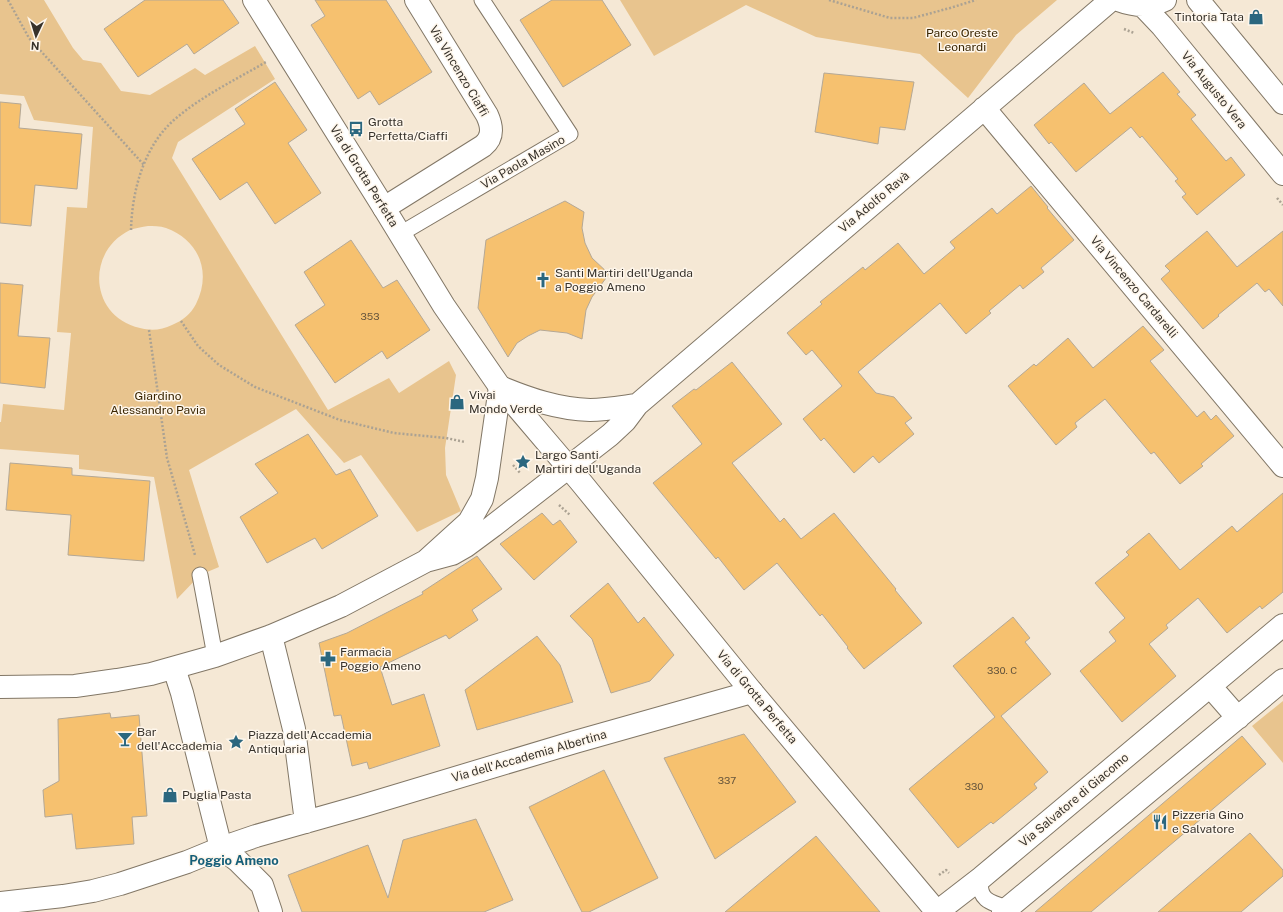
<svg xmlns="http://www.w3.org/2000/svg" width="1283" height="912" font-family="'Public Sans',sans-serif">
<rect width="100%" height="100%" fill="#f5e8d5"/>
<path fill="#e8c48e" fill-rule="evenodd" d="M 0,0 L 44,0 L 73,48 L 83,60 L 101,63 L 121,91 L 150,95 L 195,68 L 205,75 L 255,46 L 275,79 L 178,142 L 172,158 L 328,410 L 389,378 L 399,393 L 449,361 L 456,375 L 445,448 L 446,475 L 461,511 L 417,532 L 361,455 L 344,463 L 296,409 L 189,470 L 219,567 L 200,575 L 177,599 L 154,477 L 79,469 L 79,455 L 0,449 L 0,422 L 1,422 L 3,404 L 64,410 L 71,333 L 57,332 L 67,207 L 87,208 L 93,127 L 34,120 L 24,96 L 0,94 ZM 148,226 C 153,226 160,226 166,228 C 199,240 212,272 196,304 C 191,314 182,321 172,325 C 162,330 151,331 140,328 C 90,317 85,252 130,230 C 135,228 142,227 148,226 Z
M 620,0 L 1057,0 L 1016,35 L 968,98 L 920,54 L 816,37 L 746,5 L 654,56 Z
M 1283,701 L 1283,763 L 1252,726 Z"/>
<path fill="#f6c16f" stroke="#b4a896" d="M 145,0 L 223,0 L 239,23 L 194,54 L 187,44 L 138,77 L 104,29 Z
M 315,0 L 386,0 L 432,72 L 379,105 L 370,91 L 358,99 L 311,25 L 325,16 Z
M 552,0 L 602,0 L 631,45 L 563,87 L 520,20 Z
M 1163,72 L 1180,92 L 1177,94 L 1196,115 L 1191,119 L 1226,161 L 1231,157 L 1245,175 L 1197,215 L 1182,197 L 1186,194 L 1175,181 L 1178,179 L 1142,136 L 1140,138 L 1131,127 L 1076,172 L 1051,142 L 1049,144 L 1034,125 L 1084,83 L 1110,114 Z
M 824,73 L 914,82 L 905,130 L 880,127 L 878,144 L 815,132 Z
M 275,82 L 307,130 L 288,143 L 321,193 L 275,224 L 247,182 L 220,200 L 192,159 L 245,124 L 235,109 Z
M 0,102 L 21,104 L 19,128 L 82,134 L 77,189 L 35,185 L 31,226 L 0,223 Z
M 1031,186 L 1048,207 L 1047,208 L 1074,240 L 1041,268 L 1044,272 L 1023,289 L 1020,285 L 989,311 L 991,313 L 966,334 L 940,303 L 858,372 L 876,393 L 894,397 L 912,418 L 905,423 L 914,434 L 879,463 L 873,456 L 854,473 L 824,438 L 821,441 L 803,419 L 842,386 L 812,350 L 806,355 L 787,333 L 822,304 L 820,302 L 863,267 L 865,270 L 898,243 L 924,274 L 955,248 L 950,242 L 992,208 L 997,214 Z
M 565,201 L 584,212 L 582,228 L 585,243 L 592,258 L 609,274 L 592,297 L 586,310 L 582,339 L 567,333 L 540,330 L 528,336 L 517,343 L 508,357 L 478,308 L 486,240 Z
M 1207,231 L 1237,267 L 1283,231 L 1283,306 L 1269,289 L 1265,292 L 1257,283 L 1218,315 L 1219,316 L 1203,329 L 1161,279 L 1170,271 L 1165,266 Z
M 351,240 L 383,288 L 397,280 L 430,330 L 387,359 L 382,351 L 335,383 L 295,325 L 325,305 L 304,272 Z
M 0,283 L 23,285 L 18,336 L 50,338 L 45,388 L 0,383 Z
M 1143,326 L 1164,350 L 1150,361 L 1197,417 L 1204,411 L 1211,420 L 1216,415 L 1234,436 L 1201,464 L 1203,466 L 1180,484 L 1154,452 L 1151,454 L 1105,399 L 1075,423 L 1077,427 L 1056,445 L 1008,386 L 1034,364 L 1036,366 L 1068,338 L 1093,368 Z
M 732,362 L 782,424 L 732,463 L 780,522 L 784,518 L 801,539 L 834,513 L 896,589 L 895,590 L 922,623 L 864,669 L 847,648 L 848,647 L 822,614 L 820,616 L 777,563 L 744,590 L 718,557 L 716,559 L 653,483 L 702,444 L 672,406 L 694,389 L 696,390 Z
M 308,434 L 336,475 L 350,469 L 378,516 L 322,549 L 315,538 L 267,563 L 240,517 L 278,493 L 255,464 Z
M 10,463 L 72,468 L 72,475 L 150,481 L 144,561 L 68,555 L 71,515 L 6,510 Z
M 1283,493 L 1283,592 L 1262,609 L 1260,606 L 1227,633 L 1198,598 L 1166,625 L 1168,628 L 1149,644 L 1176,676 L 1122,722 L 1080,671 L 1116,641 L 1109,632 L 1125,618 L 1095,583 L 1129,555 L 1126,552 L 1149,533 L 1180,570 L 1232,526 L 1237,532 Z
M 542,513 L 553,525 L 560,520 L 577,542 L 534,580 L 500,544 Z
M 477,556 L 502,589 L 472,610 L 478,620 L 449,639 L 446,635 L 380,667 L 392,705 L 424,694 L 440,746 L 369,769 L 367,762 L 352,766 L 341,715 L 334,716 L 319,643 L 347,633 L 423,594 L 422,592 Z
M 608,583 L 638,623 L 644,617 L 674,655 L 650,681 L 611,693 L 592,639 L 570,616 Z
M 1013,617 L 1030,638 L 1025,642 L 1051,674 L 1001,716 L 1048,772 L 1034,784 L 1037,788 L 993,824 L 991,822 L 958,848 L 909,789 L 995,717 L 953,666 Z
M 537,636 L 560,665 L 573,702 L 477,730 L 465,690 Z
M 110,713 L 111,718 L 139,715 L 147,816 L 132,817 L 134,844 L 76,849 L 72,814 L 45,817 L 43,790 L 59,781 L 58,719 Z
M 744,734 L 796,802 L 715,859 L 664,758 Z
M 1242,736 L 1266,764 L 1091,912 L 1035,912 Z
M 604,770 L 658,878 L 589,912 L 582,912 L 529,807 Z
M 476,819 L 513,900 L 484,912 L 302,912 L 288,875 L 368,845 L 388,898 L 403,840 Z
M 1250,833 L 1283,870 L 1283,876 L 1241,912 L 1158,912 Z
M 816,836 L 880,912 L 725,912 Z"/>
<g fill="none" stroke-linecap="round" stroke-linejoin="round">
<defs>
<path id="lane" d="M 400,234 L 570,134 L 482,0
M 200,575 L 215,656
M 981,878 C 977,900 991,903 1008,908"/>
<path id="street" d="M 1118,0 C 1134,6 1149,8 1165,0
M 1198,0 L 1283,103
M 1143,6 L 1162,26 L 1283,174
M 984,108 L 1283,466
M 384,208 L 483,146 C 494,137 492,126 487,115 L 416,0
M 426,561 L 452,554 L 466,546 L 493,526 L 610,435 L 625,421 L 637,405 L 1111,0
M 271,636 L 294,729 L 306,822
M 174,668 L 182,693 L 221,848
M 1210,686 L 1238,718
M 0,687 L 75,686 L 117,680 L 151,674 L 215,656 L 271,636 L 341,606 L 426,561 L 469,522 L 482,499 L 487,478 L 500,387 C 529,399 558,409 590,410 C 606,410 622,407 637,405
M 221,848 L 238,861 L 262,885 L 271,912
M 0,903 L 63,896 L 93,891 L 120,884 L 187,862 L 221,848 L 256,836 L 362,806 L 575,742 L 752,692
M 937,912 L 981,878 L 1283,625
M 1003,912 L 1283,680"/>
<path id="secondary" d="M 254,0 L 384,208 L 444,306 L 500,387 L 580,481 L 752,692 L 937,912"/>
</defs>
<use href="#lane" stroke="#827766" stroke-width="17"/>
<use href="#street" stroke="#827766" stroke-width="24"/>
<use href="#secondary" stroke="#827766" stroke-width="24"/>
<path stroke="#aba293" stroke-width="2.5" stroke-dasharray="2 2" stroke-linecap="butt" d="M 8,0 L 29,38 L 144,165
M 829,0 L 890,18 L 913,18 L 950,8 L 976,0
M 1124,29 L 1134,33
M 1277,198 L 1283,205
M 131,230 C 132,190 144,146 175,119 C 202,96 235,80 266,62
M 181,321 L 198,346 L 219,365 L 255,387 L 340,420 L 394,433 L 446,438 L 465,442
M 149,330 L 167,458 L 195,555
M 513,465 L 521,474
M 559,505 L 570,515
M 939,875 L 946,870 L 949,873"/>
<use href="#lane" stroke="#fff" stroke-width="15"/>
<use href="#street" stroke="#fff" stroke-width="22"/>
<use href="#secondary" stroke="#fff" stroke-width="22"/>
</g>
<defs>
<symbol id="shop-bare" viewBox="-9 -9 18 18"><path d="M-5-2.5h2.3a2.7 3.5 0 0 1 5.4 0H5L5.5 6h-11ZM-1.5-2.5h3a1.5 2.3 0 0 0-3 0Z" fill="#2b677f" stroke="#fef6eb" stroke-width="2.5" paint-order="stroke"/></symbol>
<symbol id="bus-bare" viewBox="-9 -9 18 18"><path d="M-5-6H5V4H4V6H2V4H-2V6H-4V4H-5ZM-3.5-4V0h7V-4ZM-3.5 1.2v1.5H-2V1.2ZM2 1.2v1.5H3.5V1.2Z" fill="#2b677f" stroke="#fef6eb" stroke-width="2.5" paint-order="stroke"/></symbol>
<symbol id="church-bare" viewBox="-9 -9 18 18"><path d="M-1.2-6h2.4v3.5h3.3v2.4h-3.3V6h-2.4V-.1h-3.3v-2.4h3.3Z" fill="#2b677f" stroke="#fef6eb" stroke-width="2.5" paint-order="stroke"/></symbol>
<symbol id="sight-bare" viewBox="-9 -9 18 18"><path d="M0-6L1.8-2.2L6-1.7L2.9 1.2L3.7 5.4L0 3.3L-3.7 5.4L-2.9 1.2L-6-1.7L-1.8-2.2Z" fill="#2b677f" stroke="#fef6eb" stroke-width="2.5" paint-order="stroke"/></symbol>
<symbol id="pharmacy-bare" viewBox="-9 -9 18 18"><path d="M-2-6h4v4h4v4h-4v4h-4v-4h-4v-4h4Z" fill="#2b677f" stroke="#fef6eb" stroke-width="2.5" paint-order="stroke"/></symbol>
<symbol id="bar-bare" viewBox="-9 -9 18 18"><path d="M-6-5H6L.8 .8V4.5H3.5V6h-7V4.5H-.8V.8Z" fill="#2b677f" stroke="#fef6eb" stroke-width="2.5" paint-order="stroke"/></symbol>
<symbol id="restaurant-bare" viewBox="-9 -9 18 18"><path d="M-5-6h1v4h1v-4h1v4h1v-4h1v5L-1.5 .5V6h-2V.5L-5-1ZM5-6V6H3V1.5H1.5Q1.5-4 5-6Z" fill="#2b677f" stroke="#fef6eb" stroke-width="2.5" paint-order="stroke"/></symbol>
</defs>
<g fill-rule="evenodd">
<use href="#shop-bare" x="1245" y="6" width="22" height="22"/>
<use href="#bus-bare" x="345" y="118" width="22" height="22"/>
<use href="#church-bare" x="532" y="269" width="22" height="22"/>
<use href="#shop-bare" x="446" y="391" width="22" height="22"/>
<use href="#sight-bare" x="512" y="451" width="22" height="22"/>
<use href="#pharmacy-bare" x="317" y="648" width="22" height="22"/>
<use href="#bar-bare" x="114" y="728" width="22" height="22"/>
<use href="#sight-bare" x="225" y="731" width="22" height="22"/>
<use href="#shop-bare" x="159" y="784" width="22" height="22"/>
<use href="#restaurant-bare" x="1149" y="811" width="22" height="22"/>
</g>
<g text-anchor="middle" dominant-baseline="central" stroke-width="3" stroke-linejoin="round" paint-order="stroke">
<g font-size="10" fill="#67563c">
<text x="370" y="316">353</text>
<text x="1002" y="670">330. C</text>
<text x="727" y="780">337</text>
<text x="974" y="786">330</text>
</g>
<g font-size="12" fill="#37322b" stroke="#fef6eb" text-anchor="start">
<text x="1244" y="17" text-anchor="end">Tintoria Tata</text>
<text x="368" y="122">Grotta<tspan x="368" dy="14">Perfetta/Ciaffi</tspan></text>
<text x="555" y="273">Santi Martiri dell'Uganda<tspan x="555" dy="14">a Poggio Ameno</tspan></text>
<text x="469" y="395">Vivai<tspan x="469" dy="14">Mondo Verde</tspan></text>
<text x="535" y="455">Largo Santi<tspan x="535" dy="14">Martiri dell'Uganda</tspan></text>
<text x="340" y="652">Farmacia<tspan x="340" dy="14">Poggio Ameno</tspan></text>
<text x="137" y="732">Bar<tspan x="137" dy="14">dell'Accademia</tspan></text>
<text x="248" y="735">Piazza dell'Accademia<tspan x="248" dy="14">Antiquaria</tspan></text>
<text x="182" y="795">Puglia Pasta</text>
<text x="1172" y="815">Pizzeria Gino<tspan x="1172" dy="14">e Salvatore</tspan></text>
</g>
<g font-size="12" fill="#392500" stroke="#fef6eb">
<text x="962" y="33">Parco Oreste<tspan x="962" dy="14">Leonardi</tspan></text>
<text x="158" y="396">Giardino<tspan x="158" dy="14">Alessandro Pavia</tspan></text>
</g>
<g font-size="12" fill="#37322b" stroke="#fef6eb">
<text transform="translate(459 71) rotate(59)">Via Vincenzo Ciaffi</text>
<text transform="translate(1214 90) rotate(51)">Via Augusto Vera</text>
<text transform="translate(523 162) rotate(-30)">Via Paola Masino</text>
<text transform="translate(364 176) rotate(58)">Via di Grotta Perfetta</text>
<text transform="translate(874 202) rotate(-40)">Via Adolfo Ravà</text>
<text transform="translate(1134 287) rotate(50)">Via Vincenzo Cardarelli</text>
<text transform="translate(757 697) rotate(50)">Via di Grotta Perfetta</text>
<text transform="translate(529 756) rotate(-16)">Via dell'Accademia Albertina</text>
<text transform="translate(1074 800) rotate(-40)">Via Salvatore di Giacomo</text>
</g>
<g font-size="13" font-weight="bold" fill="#165f79" stroke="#fef6eb">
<text x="234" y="860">Poggio Ameno</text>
</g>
</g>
<g transform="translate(36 36) rotate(184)" stroke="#fef6eb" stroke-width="3" paint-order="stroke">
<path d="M0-3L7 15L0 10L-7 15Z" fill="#37322b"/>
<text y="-6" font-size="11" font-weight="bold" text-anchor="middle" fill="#37322b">N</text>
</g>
</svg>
